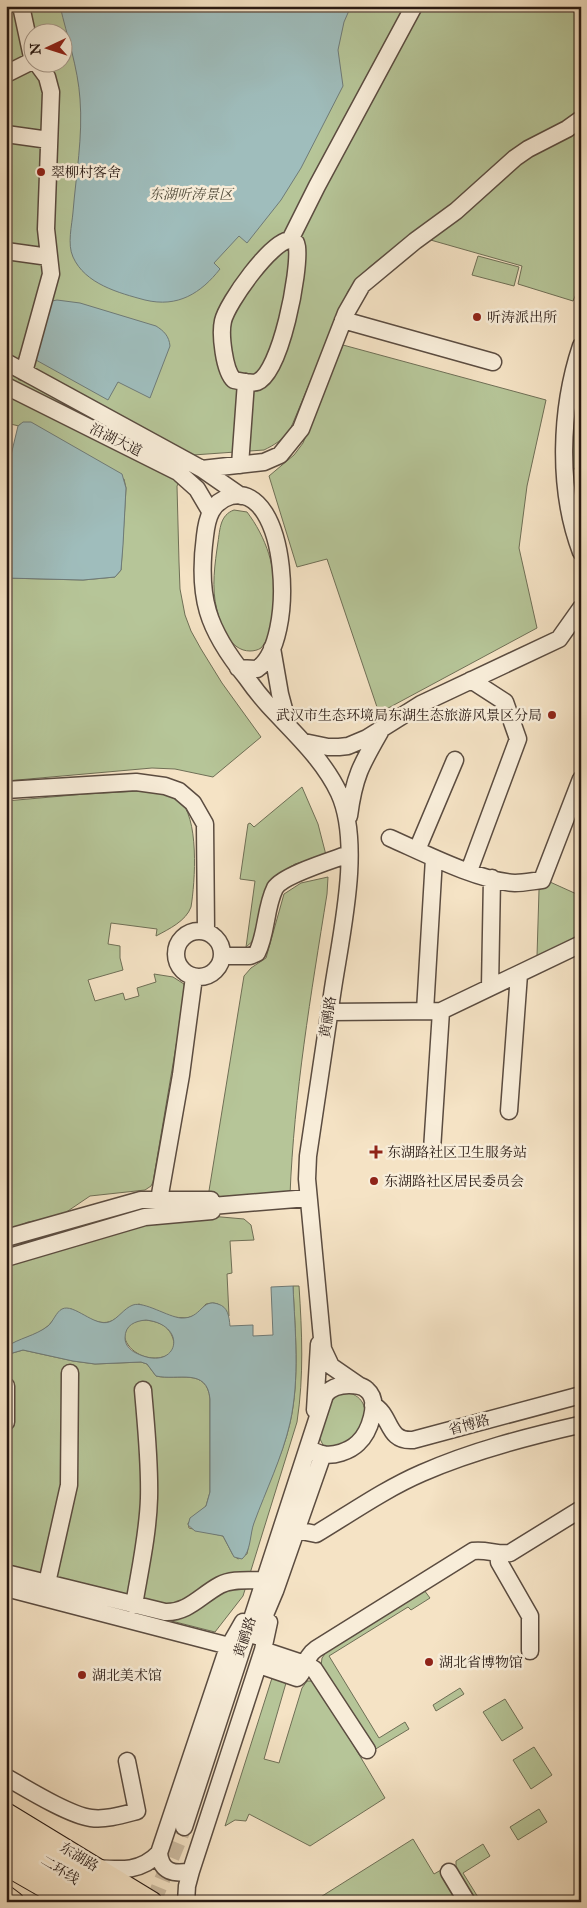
<svg xmlns="http://www.w3.org/2000/svg" width="587" height="1908" font-family="'IM FELL Great Primer','Noto Serif SC',serif">
<rect width="100%" height="100%" fill="#f5e3c5"/>
<filter id="stains"><feTurbulence type="fractalNoise" baseFrequency=".004" numOctaves="4"/><feColorMatrix values="0 0 0 0 .2 0 0 0 0 .09 0 0 0 0 .02 0 0 0 .5 -.17"/></filter>
<radialGradient id="worn" r=".72"><stop offset=".6" stop-color="#630" stop-opacity="0"/><stop offset="1" stop-color="#630" stop-opacity=".3"/></radialGradient>
<path fill="#b6c598" stroke="#6f6f56" fill-rule="evenodd" d="M 6,6 L 581,6 L 581,283 L 573,301 L 518,284 L 522,266 L 413,235 C 387,254 366,265 348,291 L 290,430 C 283,440 274,445 264,450 L 193,455 L 177,486 L 179,562 L 180,589 L 185,615 L 191,631 L 201,649 L 222,683 L 261,737 L 213,777 L 175,769 L 152,768 L 6,781 L 6,578 L 83,580 L 115,577 L 121,570 L 126,488 L 124,479 L 20,424 L 19,426 L 6,423 L 6,409 L 11,395 L 6,393 ZM 32,32 L 62,32 L 62,62 L 32,62 Z
M 478,256 L 519,267 L 514,286 L 472,275 Z
M 343,345 L 546,400 L 527,486 L 519,548 L 537,628 L 379,713 L 327,559 L 297,567 L 269,476 L 294,455 L 303,443 Z
M 581,420 L 581,459 L 571,474 L 573,423 Z
M 234,510 L 247,512 C 266,537 277,569 274,601 C 273,615 272,637 261,648 C 258,650 254,651 250,651 C 230,651 221,626 217,610 C 211,588 215,563 218,542 C 220,529 220,515 234,510 Z
M 302,787 L 318,824 L 326,855 L 295,864 L 274,877 L 254,940 L 246,947 L 255,881 L 240,879 L 248,824 L 250,823 L 254,827 Z
M 141,791 C 154,792 168,792 178,799 C 200,815 195,883 191,907 C 186,921 169,929 156,936 L 157,929 L 111,923 L 108,944 L 120,946 L 120,958 L 123,970 L 88,980 L 95,1001 L 123,993 L 125,1000 L 139,996 L 137,988 L 156,982 L 154,974 L 173,977 L 184,984 L 185,993 L 153,1182 L 151,1186 L 145,1190 L 90,1196 L 59,1217 L 28,1222 L 6,1231 L 6,801 L 85,794 Z
M 328,877 L 327,894 C 311,994 294,1094 290,1195 L 208,1197 L 244,976 L 251,968 L 266,958 L 284,894 L 301,883 Z
M 550,882 L 581,896 L 581,937 L 543,956 L 537,956 L 539,890 Z
M 210,1216 L 244,1219 L 251,1225 L 254,1240 L 230,1241 L 232,1273 L 227,1274 L 229,1316 L 218,1304 L 213,1303 L 206,1304 L 196,1315 L 187,1318 L 171,1317 L 139,1304 C 129,1308 123,1313 115,1319 C 101,1329 84,1315 71,1309 L 57,1316 L 48,1326 L 40,1332 L 6,1347 L 6,1263 L 150,1220 Z
M 293,1286 L 299,1286 C 302,1332 304,1376 297,1422 L 243,1596 L 215,1632 L 6,1579 L 6,1356 L 9,1354 L 23,1350 L 73,1361 L 95,1364 L 141,1362 L 147,1364 L 156,1376 C 178,1381 207,1367 210,1399 L 210,1492 L 206,1506 L 188,1523 L 189,1528 L 223,1536 L 233,1555 L 238,1559 L 247,1554 C 249,1545 250,1536 252,1527 C 263,1492 282,1459 290,1423 C 300,1379 295,1331 293,1286 Z
M 142,1320 C 148,1320 155,1321 161,1324 C 174,1330 181,1353 163,1357 C 132,1365 106,1326 142,1320 Z
M 346,1392 C 384,1400 358,1451 324,1447 L 319,1437 L 332,1395 Z
M 424,1590 L 430,1598 L 411,1610 L 408,1607 L 329,1656 L 379,1738 L 405,1722 L 409,1729 L 374,1750 L 321,1666 L 322,1658 L 327,1651 Z
M 272,1678 L 286,1683 L 264,1759 L 279,1763 L 302,1688 L 307,1681 L 311,1681 L 318,1686 L 385,1798 L 310,1846 L 249,1814 L 246,1821 L 235,1820 L 225,1826 Z
M 460,1688 L 464,1694 L 436,1711 L 433,1705 Z
M 505,1699 L 523,1728 L 502,1741 L 483,1712 Z
M 534,1747 L 552,1775 L 531,1789 L 513,1760 Z
M 539,1809 L 547,1822 L 518,1840 L 510,1827 Z
M 413,1839 L 434,1874 L 441,1870 L 461,1902 L 321,1902 L 319,1898 Z
M 483,1844 L 490,1856 L 463,1873 L 481,1902 L 473,1902 L 456,1872 L 456,1861 Z"/>
<path fill="#9fbdbc" stroke="#6f7b78" fill-rule="evenodd" d="M 60,6 L 351,6 L 344,22 L 338,50 L 343,86 L 301,168 L 281,200 L 247,243 L 239,236 L 214,263 L 220,269 C 201,293 178,308 145,300 C 119,293 85,284 73,257 C 67,244 72,225 73,212 C 76,175 83,136 80,99 C 78,68 67,36 60,6 Z
M 57,300 L 80,303 L 156,326 C 164,331 169,336 170,346 L 150,398 L 118,382 L 108,400 L 36,360 L 52,301 Z
M 23,422 L 31,422 L 122,474 L 126,488 L 123,545 L 121,570 L 115,577 L 83,580 L 6,578 L 6,476 L 18,426 Z
M 293,1286 C 295,1331 300,1378 290,1423 C 282,1458 266,1490 254,1523 C 250,1533 251,1552 242,1559 L 234,1557 L 223,1536 L 195,1531 L 188,1525 L 190,1518 L 206,1506 L 210,1492 L 210,1399 C 207,1367 178,1381 156,1376 L 147,1364 L 141,1362 L 95,1364 L 73,1361 L 23,1350 L 9,1354 L 6,1356 L 6,1347 C 19,1338 35,1336 48,1326 C 53,1322 56,1312 62,1309 C 74,1303 94,1327 109,1322 C 118,1319 124,1308 133,1305 C 144,1301 168,1317 181,1318 C 202,1319 201,1298 218,1304 C 228,1307 229,1316 230,1326 L 253,1325 L 253,1336 L 273,1335 L 271,1287 ZM 146,1320 C 190,1325 178,1374 136,1353 C 130,1350 125,1345 125,1338 C 125,1325 135,1321 146,1320 Z"/>
<g fill="none" stroke-linecap="round" stroke-linejoin="round">
<path stroke="#ccbba1" stroke-width="16" stroke-dasharray="16 8" stroke-linecap="butt" d="M 153,1902 L 184,1827"/>
<defs>
<path id="minor" d="M 21,6 L 32,57
M 6,74 L 32,61
M 6,134 L 49,140
M 290,240 L 296,243 L 297,247 C 300,271 281,373 257,382 C 251,384 240,381 234,380 C 224,371 220,334 223,321 C 227,303 272,240 290,240 Z
M 290,240 L 317,186 L 414,6
M 6,251 L 49,257
M 343,320 L 493,362
M 581,346 C 560,409 557,489 581,552
M 6,362 L 202,469 L 241,496
M 24,372 L 51,274 L 46,229 L 51,92 L 47,77 L 36,62
M 6,386 L 178,472 L 197,489 L 210,511
M 240,465 L 246,382
M 202,469 L 264,462 L 280,455 L 301,429 L 346,313 L 362,285 L 415,241 L 456,211 L 515,158 L 528,149 L 567,129 L 581,119
M 272,648 L 280,694 L 288,724
M 238,668 L 257,669 C 298,642 288,482 231,496 C 211,502 207,518 205,536 C 197,597 207,629 246,677 C 253,687 261,697 269,706 C 294,733 323,759 339,793 C 363,846 340,938 332,995 C 324,1049 316,1102 308,1156 L 307,1179 L 323,1349 L 331,1366 L 360,1386
M 304,742 L 328,747 L 339,747 L 348,746 L 367,738 L 421,704 L 559,639 L 581,608
M 6,790 L 136,782 L 165,786 L 179,791 L 193,803 L 205,824 L 206,931
M 349,816 C 354,777 361,765 380,732
M 390,838 C 424,853 478,881 515,883 C 524,883 533,881 542,880 L 581,779
M 417,850 L 455,760
M 469,871 L 518,739 L 505,702 L 471,680
M176 954a23 23 0 1 1 46 0a23 23 0 1 1-46 0Z
M 223,956 L 250,956 L 257,953 C 267,933 265,908 275,888 C 283,875 333,860 349,854
M 490,987 L 492,878
M 425,1011 L 434,858
M 329,1012 L 441,1011 L 581,944
M 509,1111 L 519,974
M 432,1150 L 441,1011
M 159,1200 L 181,1075 L 194,977
M 212,1206 L 308,1198
M 6,1238 L 141,1200 L 211,1200 L 212,1211 L 145,1217 L 6,1258
M 6,1386 L 6,1422
M 373,1405 C 392,1415 386,1442 413,1440 L 581,1395
M 315,1410 L 319,1344
M 296,1530 L 316,1534 C 351,1513 385,1489 422,1473 C 472,1451 526,1437 579,1425 L 581,1428
M 498,1553 L 499,1562 L 530,1616 L 530,1651
M 6,1573 L 165,1612 C 188,1613 201,1595 220,1585 C 233,1578 250,1581 264,1580
M 47,1583 L 69,1485 L 70,1373
M 6,1588 L 229,1646
M 134,1605 C 140,1569 148,1534 149,1498 C 150,1462 146,1426 143,1390
M 256,1636 L 275,1591 L 323,1454
M 263,1650 L 305,1664 L 314,1669 L 367,1750
M 259,1665 L 297,1678 C 307,1671 303,1658 316,1649 L 473,1551 C 486,1549 498,1555 510,1553 L 581,1509
M 6,1777 C 27,1789 69,1815 91,1818 C 106,1820 122,1815 137,1811 L 127,1761
M 184,1827 L 325,1395 C 331,1387 339,1385 349,1385 C 355,1385 362,1385 367,1390 C 381,1402 369,1433 358,1443 C 350,1451 333,1457 322,1454 C 317,1453 312,1450 308,1447
M 159,1853 C 161,1872 174,1875 191,1871
M 97,1868 C 121,1870 141,1872 159,1853 L 227,1650 L 243,1622
M 449,1872 L 467,1902
M 186,1902 L 187,1886 L 191,1871 L 263,1650 L 269,1622"/>
<path id="major" d="M 6,1813 L 152,1902
M 6,1896 L 14,1902"/>
<path id="highway" d="M 6,1837 L 115,1902
M 6,1863 L 74,1902"/>
</defs>
<use href="#minor" stroke="#5b4c40" stroke-width="19"/>
<use href="#major" stroke="#281913" stroke-width="22"/>
<use href="#highway" stroke="#281913" stroke-width="26"/>
<use href="#minor" stroke="#f8edd9" stroke-width="16"/>
<use href="#major" stroke="#f5e3c5" stroke-width="20"/>
<use href="#highway" stroke="#f5e3c5" stroke-width="24"/>
</g>
<g fill="#8f2418" stroke="#f8edd9" stroke-width="2">
<circle cx="41" cy="172" r="5"/>
<circle cx="477" cy="317" r="5"/>
<circle cx="552" cy="715" r="5"/>
<path d="M373.5 1144.5h5v5h5v5h-5v5h-5v-5h-5v-5h5z"/>
<circle cx="374" cy="1181" r="5"/>
<circle cx="429" cy="1662" r="5"/>
<circle cx="82" cy="1675" r="5"/>
</g>
<g text-anchor="middle" dominant-baseline="central" stroke-width="5" stroke-linejoin="round" paint-order="stroke">
<g font-size="14" fill="#281913" stroke="#f8edd9" text-anchor="start">
<text x="51" y="172">翠柳村客舍</text>
<text x="487" y="317">听涛派出所</text>
<text x="542" y="715" text-anchor="end">武汉市生态环境局东湖生态旅游风景区分局</text>
<text x="387" y="1152">东湖路社区卫生服务站</text>
<text x="384" y="1181">东湖路社区居民委员会</text>
<text x="439" y="1662">湖北省博物馆</text>
<text x="92" y="1675">湖北美术馆</text>
</g>
<g font-size="14" font-style="italic" fill="#534d3b" stroke="#f8edd9">
<text x="191" y="194">东湖听涛景区</text>
</g>
<g font-size="14" fill="#281913" stroke="#f8edd9">
<text transform="translate(116 440) rotate(26)">沿湖大道</text>
<text transform="translate(328 1017) rotate(-81)">黄鹂路</text>
<text transform="translate(469 1425) rotate(-15)">省博路</text>
<text transform="translate(245 1637) rotate(-72)">黄鹂路</text>
<text transform="translate(79 1857) rotate(31)">东湖路</text>
<text transform="translate(60 1870) rotate(31)">二环线</text>
</g>
</g>
<rect width="587" height="1908" fill="none" stroke="#f5e3c5" stroke-width="25"/>
<rect x="8" y="8" width="572" height="1893" fill="none" stroke="#281913" stroke-width="2.5"/>
<rect x="12" y="12" width="562" height="1883" fill="none" stroke="#281913"/>
<g transform="translate(48 48) rotate(266)"><circle r="24" fill="#f8edd9" stroke="#a5988a"/>
<path d="M0-4L9 19L0 12L-9 19Z" fill="#8f2418"/>
<text y="-8" font-size="14" font-weight="bold" text-anchor="middle" fill="#281913">N</text>
</g>
<rect width="100%" height="100%" filter="url(#stains)"/>
<rect width="100%" height="100%" fill="url(#worn)"/>
</svg>
